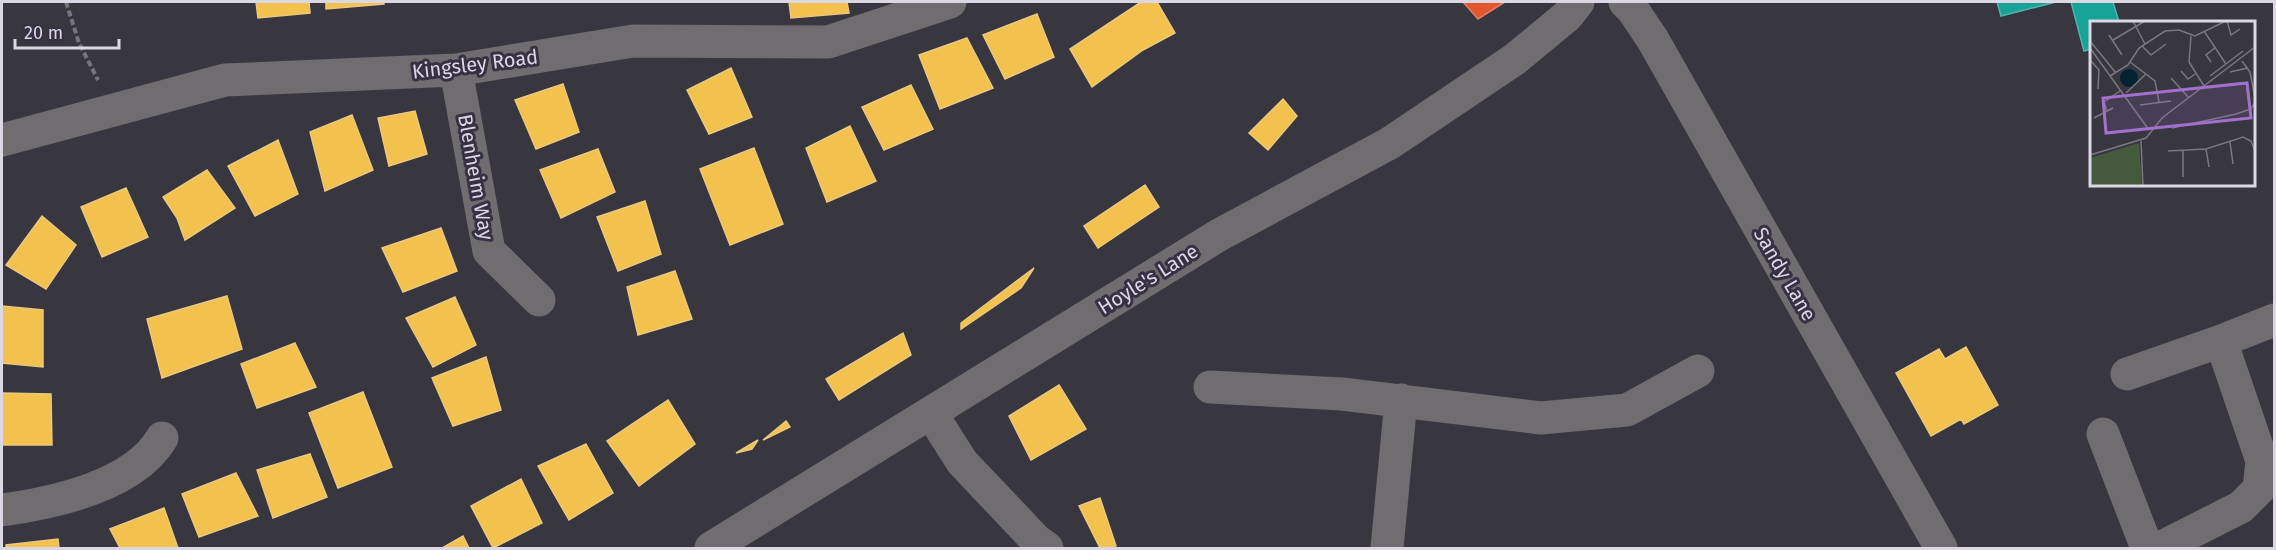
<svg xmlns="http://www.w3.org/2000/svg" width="2276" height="550" font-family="'Fira Sans',sans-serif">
<rect width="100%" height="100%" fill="#38363f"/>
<path fill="#f2c14e" stroke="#ebc87b" stroke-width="1.5" d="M 256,2 L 309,2 L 310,13 L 258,18 Z
M 326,2 L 384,2 L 384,4 L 326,9 Z
M 789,2 L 847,2 L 849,13 L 791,18 Z
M 1141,2 L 1157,2 L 1175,33 L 1143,50 L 1092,87 L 1070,49 Z
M 1037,14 L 1054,57 L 1005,79 L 983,35 Z
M 967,38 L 993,88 L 940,109 L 919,55 Z
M 731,68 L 752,117 L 709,134 L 687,90 Z
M 563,84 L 579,132 L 536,149 L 515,100 Z
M 911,85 L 933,129 L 884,150 L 862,107 Z
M 1283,99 L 1297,116 L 1268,150 L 1249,133 Z
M 415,111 L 427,154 L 389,166 L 378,118 Z
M 352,115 L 373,170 L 325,191 L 310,132 Z
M 850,126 L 876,181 L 827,202 L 806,148 Z
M 278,140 L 298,194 L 255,216 L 228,166 Z
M 754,148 L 783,224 L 730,245 L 700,169 Z
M 598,149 L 615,192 L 561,218 L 540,170 Z
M 207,170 L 235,208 L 185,240 L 177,218 L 163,197 Z
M 1145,185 L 1159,207 L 1098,248 L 1084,226 Z
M 126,188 L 148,237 L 102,257 L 81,207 Z
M 645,201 L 661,254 L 618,271 L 597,217 Z
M 42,216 L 76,245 L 46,289 L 6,265 Z
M 441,228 L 457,271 L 403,292 L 382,248 Z
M 1034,268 L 1021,288 L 961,329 L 961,323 Z
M 675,271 L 692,319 L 638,335 L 627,287 Z
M 227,296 L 242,349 L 162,378 L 147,319 Z
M 455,297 L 476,345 L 433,367 L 406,318 Z
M 2,306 L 43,310 L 43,367 L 2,363 Z
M 903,333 L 911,355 L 839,400 L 826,379 Z
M 295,343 L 316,387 L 257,408 L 241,364 Z
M 1966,347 L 1998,405 L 1964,424 L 1961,419 L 1931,436 L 1896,373 L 1939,349 L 1945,359 Z
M 486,357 L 501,410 L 453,426 L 432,378 Z
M 1059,385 L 1086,429 L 1031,460 L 1009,416 Z
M 363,392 L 392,467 L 338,488 L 309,413 Z
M 2,393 L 51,394 L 52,445 L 2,445 Z
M 668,400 L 695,444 L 639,486 L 607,441 Z
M 786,421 L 790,427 L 763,440 Z
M 758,440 L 752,449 L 736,453 Z
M 586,444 L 613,493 L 569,520 L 538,466 Z
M 310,454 L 327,497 L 273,518 L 257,470 Z
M 236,473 L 258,516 L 199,537 L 182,494 Z
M 521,479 L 542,523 L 493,548 L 471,506 Z
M 1100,498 L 1116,546 L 1106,548 L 1100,548 L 1079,506 Z
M 164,508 L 178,548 L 120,548 L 110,529 Z
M 463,536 L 469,548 L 442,548 Z
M 58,539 L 59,548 L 6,548 L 6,545 Z"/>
<path fill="#e4572e" stroke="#e17e64" stroke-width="1.5" d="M 1463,2 L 1505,2 L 1478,19 Z"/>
<path fill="#17a398" stroke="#52b3ae" stroke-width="1.5" d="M 1997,2 L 2056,2 L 2001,16 Z
M 2071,2 L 2113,2 L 2119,22 L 2092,22 L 2092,49 L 2084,51 Z"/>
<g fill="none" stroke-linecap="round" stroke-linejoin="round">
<path stroke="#777577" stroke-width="4" stroke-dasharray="6 3" stroke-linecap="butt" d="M 66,2 L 79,43 L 98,80"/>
<path stroke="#6f6d6f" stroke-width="33" d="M 1625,2 L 1633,10 L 1653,40 L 1941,548
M 456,70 L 489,251 L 539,300
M 2,140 L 225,80 L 456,70 L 633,41 L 828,42 L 950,2
M 2127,374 L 2221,341 L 2274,320
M 1210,387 L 1342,394 L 1541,418 L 1627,410 L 1698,371
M 931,413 L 962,462 L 1036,540 L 1047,548
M 2103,434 L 2147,548
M 2,510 C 53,503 134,486 162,438
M 711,548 L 1219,235 L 1390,143 L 1515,59 L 1567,16 L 1578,2
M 1387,548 L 1401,400
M 2160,548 L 2241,507 L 2259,489 L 2262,461 L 2221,341"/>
</g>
<g text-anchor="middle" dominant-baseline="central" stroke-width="6" stroke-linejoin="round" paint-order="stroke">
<g font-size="20" fill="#dbd8e3" stroke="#373243">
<text transform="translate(475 64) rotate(-7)">Kingsley Road</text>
<text transform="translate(476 177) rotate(80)">Blenheim Way</text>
<text transform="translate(1785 274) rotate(60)">Sandy Lane</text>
<text transform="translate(1148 279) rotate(-32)">Hoyle's Lane</text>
</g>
</g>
<g transform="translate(2090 21)">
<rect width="165" height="165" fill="#38363f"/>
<path d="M 49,122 L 52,165 L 0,165 L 0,137 Z" fill="#45593c"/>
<path d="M30 57a9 9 0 1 1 18 0a9 9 0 1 1-18 0Z" fill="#052231"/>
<path fill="none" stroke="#797781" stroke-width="1.5" d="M 43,0 L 55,23M 137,0 L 141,14 L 150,8M 114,10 L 136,43M 19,14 L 32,34M 101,15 L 99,41 L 114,65M 23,19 L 55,0M 0,20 L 26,52M 52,25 L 61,34 L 76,23M 0,27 L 59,109M 1,40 L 9,49 L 8,68M 152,40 L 160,51 L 165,77M 40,41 L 65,60 L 69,81M 121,41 L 116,34 L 126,26M 91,50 L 98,58 L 105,53M 140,51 L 158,47M 20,55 L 38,44 L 49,27 L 75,10 L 89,9 L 105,15 L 136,0M 120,55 L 153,30M 81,57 L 99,77M 36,72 L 56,53M 50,84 L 81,80M 17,90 L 14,81 L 30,70M 4,97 L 23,87M 82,107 L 146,93 L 161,88 L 165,81M 51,120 L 53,165M 140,121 L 143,143M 116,128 L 119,146M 78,130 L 116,128 L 153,116 L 161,120 L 165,130M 0,134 L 56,117 L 72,97 L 165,26M 93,156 L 93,130"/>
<path fill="#a171cd" fill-opacity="0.15" stroke="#a171cd" stroke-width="3" d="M 157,62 L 161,97 L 16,112 L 13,77 Z"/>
<rect width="165" height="165" fill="none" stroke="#dbd8e3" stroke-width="3"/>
</g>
<rect width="2276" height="550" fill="none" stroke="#dbd8e3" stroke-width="6"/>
<path d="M15 39v9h104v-9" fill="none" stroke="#dbd8e3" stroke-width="3"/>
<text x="24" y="39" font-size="18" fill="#dbd8e3" stroke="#373243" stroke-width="4.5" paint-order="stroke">20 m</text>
</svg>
